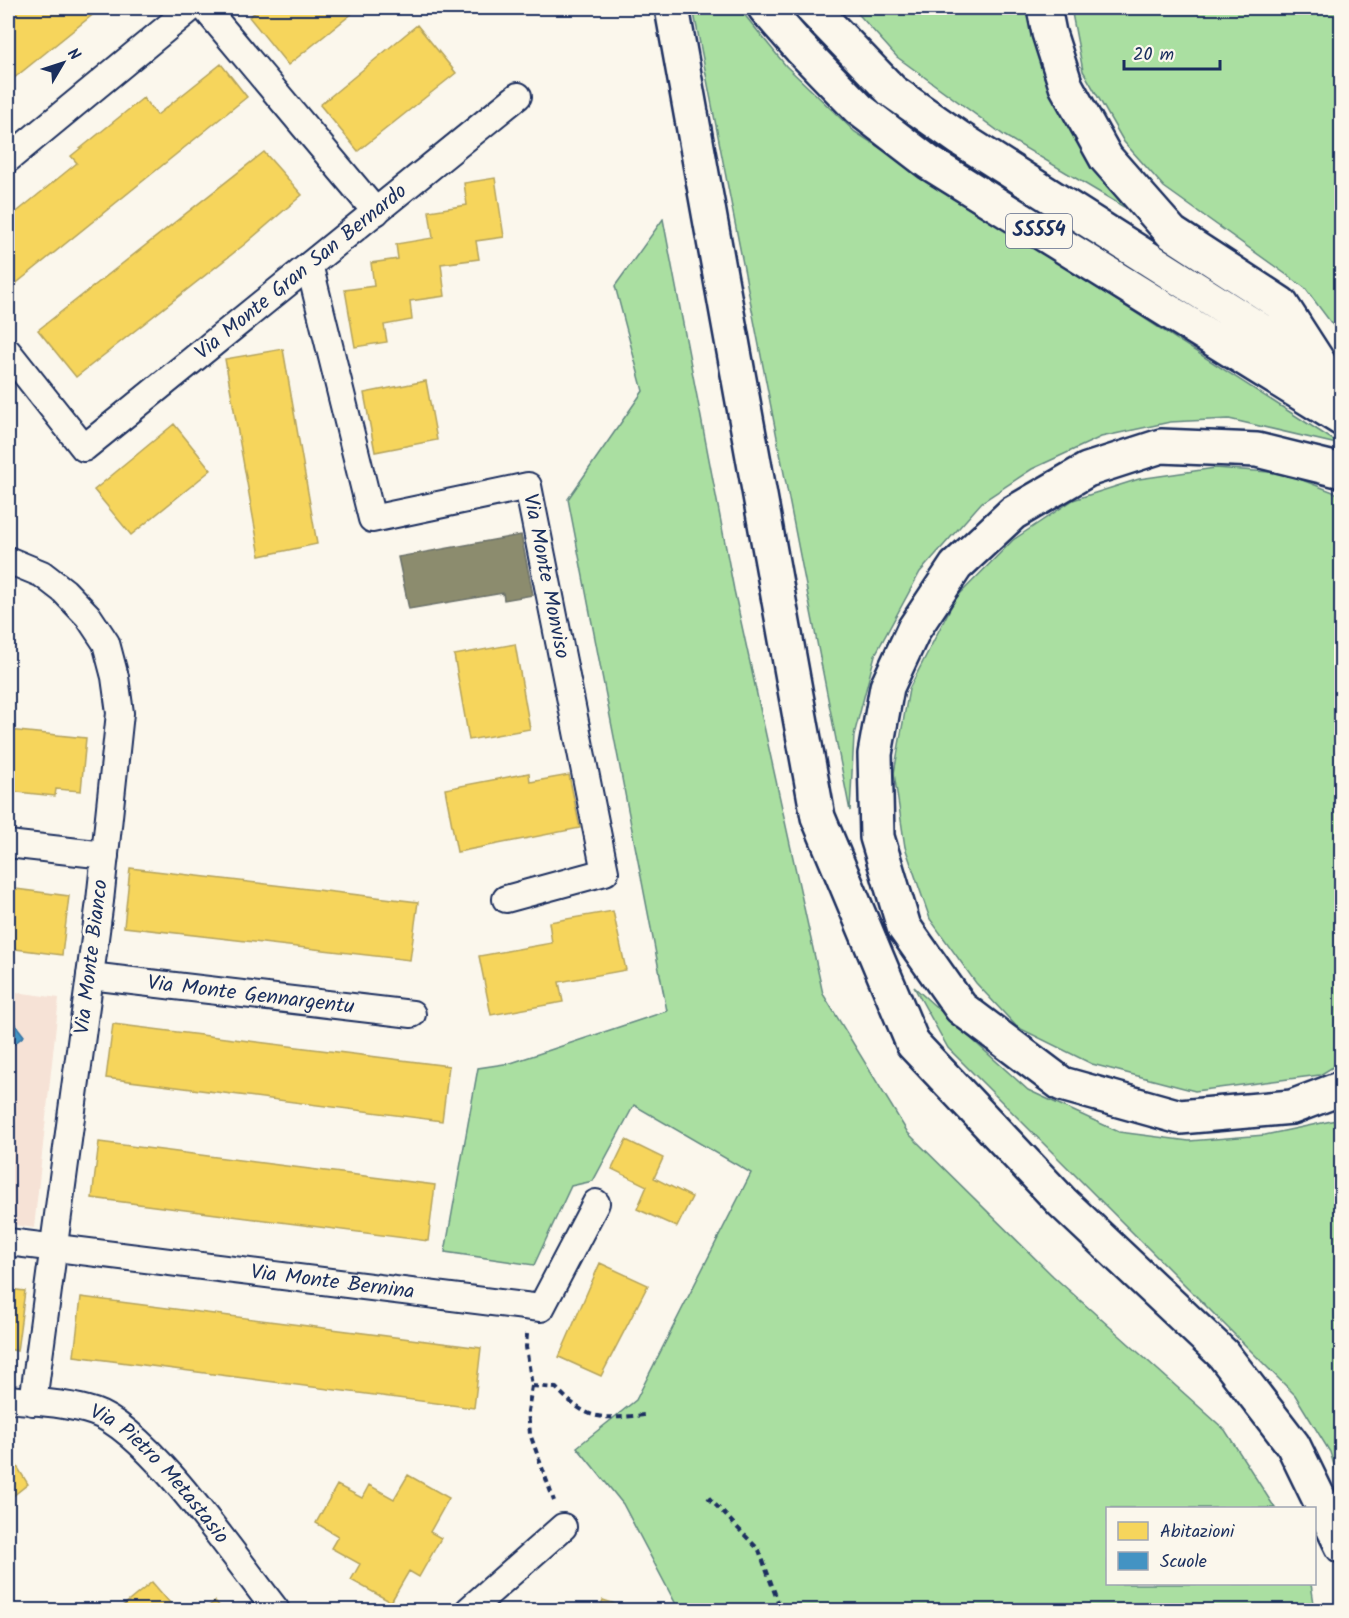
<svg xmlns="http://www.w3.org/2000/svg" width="1349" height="1618" font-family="Kalam,sans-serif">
<rect width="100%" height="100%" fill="#fbf7ec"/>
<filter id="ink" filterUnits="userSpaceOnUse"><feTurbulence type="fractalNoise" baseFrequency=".0167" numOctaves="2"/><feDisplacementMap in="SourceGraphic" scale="12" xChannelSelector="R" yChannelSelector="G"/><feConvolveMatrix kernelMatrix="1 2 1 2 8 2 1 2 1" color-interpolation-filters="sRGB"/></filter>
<g filter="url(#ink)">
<path fill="#f6e2d6" d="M 8,991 L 59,998 L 34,1228 L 8,1224 Z"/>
<path fill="#aadfa1" stroke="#628780" stroke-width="1.5" d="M 693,8 L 739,8 L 786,66 L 855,132 L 1341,445 L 1229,419 L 1170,422 L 1101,437 L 1032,469 L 982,502 L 920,572 L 875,655 L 854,735 L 850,811 Z
M 853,8 L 1027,8 L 1044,77 L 1074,137 L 1124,207 L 1005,136 L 897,57 Z
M 1071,8 L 1341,8 L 1341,336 L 1305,288 L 1164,187 L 1124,142 L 1083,71 Z
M 663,219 L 734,590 L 823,994 L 908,1133 L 1053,1276 L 1225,1430 L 1275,1508 L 1108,1508 L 1108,1584 L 1311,1584 L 1315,1610 L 679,1610 L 623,1504 L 577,1447 L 636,1400 L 751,1173 L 634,1105 L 593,1181 L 571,1186 L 534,1265 L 445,1252 L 478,1068 L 511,1063 L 667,1011 L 568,499 L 643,391 L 615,286 Z
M 1215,468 L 1284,473 L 1341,495 L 1341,1062 L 1320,1075 L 1195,1091 L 1092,1064 L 1017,1027 L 976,983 L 930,919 L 905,847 L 894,773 L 909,689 L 955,599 L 1013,540 L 1073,500 L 1139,479 Z
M 914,987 L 1028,1090 L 1119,1132 L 1189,1141 L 1265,1135 L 1341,1119 L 1341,1487 L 1330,1452 L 1295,1395 L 948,1048 Z"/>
<path fill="#f6d55c" stroke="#b4a35d" stroke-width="1.5" d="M 8,8 L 101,8 L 8,83 Z
M 261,8 L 359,8 L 288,65 L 249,17 Z
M 417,25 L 456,73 L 358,151 L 320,105 Z
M 221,64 L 247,97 L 8,290 L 8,219 L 77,163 L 71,156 L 143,98 L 157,115 Z
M 264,152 L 302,195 L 245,244 L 76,377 L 38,330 Z
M 495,178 L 504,237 L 476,241 L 479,259 L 441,264 L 445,296 L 410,301 L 412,320 L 384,325 L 387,342 L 355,347 L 345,290 L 374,286 L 371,263 L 398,259 L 396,244 L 433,238 L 429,211 L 467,205 L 464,183 Z
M 283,349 L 317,544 L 260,556 L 225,359 Z
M 426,381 L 437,440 L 375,452 L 364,393 Z
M 174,424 L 211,470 L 131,535 L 94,490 Z
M 515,644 L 530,729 L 469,740 L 454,655 Z
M 8,730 L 86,738 L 81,791 L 56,789 L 55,796 L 8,791 Z
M 529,773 L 530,782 L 569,775 L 580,828 L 457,852 L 445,789 Z
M 130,868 L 418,902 L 410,960 L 124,927 Z
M 8,888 L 69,896 L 62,955 L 8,948 Z
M 613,911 L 626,970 L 559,982 L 563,1002 L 491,1015 L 479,956 L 552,943 L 549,922 Z
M 113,1024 L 449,1066 L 442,1121 L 106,1078 Z
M 626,1140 L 663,1158 L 654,1178 L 692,1197 L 677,1227 L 637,1209 L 647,1186 L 612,1169 Z
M 99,1142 L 435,1185 L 428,1241 L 92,1198 Z
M 600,1263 L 648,1285 L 601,1376 L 559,1357 Z
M 8,1289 L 25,1291 L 17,1351 L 8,1349 Z
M 81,1297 L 481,1348 L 474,1408 L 74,1356 Z
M 8,1452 L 28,1484 L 8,1500 Z
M 408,1475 L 449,1498 L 430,1532 L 441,1538 L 419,1577 L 409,1571 L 391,1602 L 351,1580 L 360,1564 L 331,1548 L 338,1536 L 316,1523 L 337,1485 L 362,1498 L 369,1485 L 394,1499 Z
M 152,1582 L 176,1610 L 118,1610 Z
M 603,1600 L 634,1610 L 599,1610 Z
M 215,1601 L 223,1610 L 204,1610 Z
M 558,1603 L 579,1610 L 556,1610 Z"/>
<path fill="#4393c3" stroke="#3775a5" stroke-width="1.5" d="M 8,1015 L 24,1036 L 8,1049 Z"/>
<path fill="#8c8c6e" stroke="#6a7069" stroke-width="1.5" d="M 521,535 L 533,595 L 504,600 L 503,593 L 409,609 L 398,557 Z"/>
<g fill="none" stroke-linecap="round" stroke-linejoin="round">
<defs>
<g id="minor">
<path d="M 205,8 L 376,212"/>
<path d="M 8,159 L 191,8"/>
<path id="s1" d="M 310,268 L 372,519 L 528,486 L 605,872 L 506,899"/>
<path id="s2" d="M 8,352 L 84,448 L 518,96"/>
<path d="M 8,560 L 42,574 L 64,591 L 88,616 L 106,643 L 115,677 L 120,713 L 100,901 L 33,1402"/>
<path d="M 8,844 L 105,855"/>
<path id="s3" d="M 90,976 L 412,1014"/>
<path id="s4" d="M 8,1242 L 541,1308 L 596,1203"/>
<path id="s5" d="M 8,1399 C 35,1402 68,1403 94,1412 C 149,1430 238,1562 276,1610"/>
<path d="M 469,1610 L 563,1527"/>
</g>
<path id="trunk" d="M 672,8 L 818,817 L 913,1044 L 1062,1202 L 1223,1354 L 1293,1445 L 1342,1546
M 765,8 L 800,48 L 859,109 L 928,162 L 1342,419
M 812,8 L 892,91 L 959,138 L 1342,382
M 1044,8 L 1049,33 L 1066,86 L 1106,158 L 1172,233 L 1281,304 L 1319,363
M 1342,471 L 1257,450 L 1161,446 L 1087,470 L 1013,513 L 956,566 L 914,629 L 887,687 L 875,754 L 877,837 L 904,927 L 961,1008 L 1062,1084 L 1180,1117 L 1292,1107 L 1342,1088"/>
</defs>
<use href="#minor" stroke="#1b2f5e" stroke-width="30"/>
<use href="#trunk" stroke="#1b2f5e" stroke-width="38"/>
<path stroke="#1b2f5e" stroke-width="4" stroke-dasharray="6 4.5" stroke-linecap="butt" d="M 527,1334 L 526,1347 L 532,1386 L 528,1411 L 530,1434 L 554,1501
M 532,1386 L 556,1388 C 589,1422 600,1419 645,1415
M 708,1497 L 759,1550 L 781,1610"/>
<use href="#minor" stroke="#fbf7ec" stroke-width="26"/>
<use href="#trunk" stroke="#fbf7ec" stroke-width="33"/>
</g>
</g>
<g text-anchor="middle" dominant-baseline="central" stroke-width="6" stroke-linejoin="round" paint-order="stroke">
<rect fill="#fbf7ec" stroke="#5e6b89" stroke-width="1.5" x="1006" y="214" width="66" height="34" rx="4.5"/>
<g font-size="20" font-weight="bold" fill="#1b2f5e">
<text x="1039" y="231">SS554</text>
</g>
<g font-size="21" fill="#1b2f5e" stroke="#fbf7ec">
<text stroke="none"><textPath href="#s2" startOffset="402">Via Monte Gran San Bernardo</textPath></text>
<text stroke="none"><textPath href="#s1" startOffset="510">Via Monte Monviso</textPath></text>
<text transform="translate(92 957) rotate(-83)">Via Monte Bianco</text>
<text stroke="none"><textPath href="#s3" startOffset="162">Via Monte Gennargentu</textPath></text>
<text stroke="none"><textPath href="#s4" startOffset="327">Via Monte Bernina</textPath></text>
<text stroke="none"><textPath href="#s5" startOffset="178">Via Pietro Metastasio</textPath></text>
</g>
</g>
<rect width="1349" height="1618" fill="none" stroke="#fbf7ec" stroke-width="30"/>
<rect x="15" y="15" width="1319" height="1588" fill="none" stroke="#1b2f5e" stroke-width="2" filter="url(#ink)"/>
<rect x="1106" y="1507" width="210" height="78" fill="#fbf7ec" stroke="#a1a7b3" stroke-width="1.5"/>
<rect x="1118" y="1522" width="30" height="18" fill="#f6d55c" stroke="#a1a7b3" stroke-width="1.5"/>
<text x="1160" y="1537" font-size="18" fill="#1b2f5e">Abitazioni</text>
<rect x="1118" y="1552" width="30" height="18" fill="#4393c3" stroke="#a1a7b3" stroke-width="1.5"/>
<text x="1160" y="1567" font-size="18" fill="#1b2f5e">Scuole</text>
<g transform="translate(63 63) rotate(51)" stroke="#fbf7ec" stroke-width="4.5" paint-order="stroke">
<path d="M0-4.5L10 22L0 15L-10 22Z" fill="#1b2f5e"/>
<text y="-9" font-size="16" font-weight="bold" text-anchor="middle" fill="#1b2f5e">N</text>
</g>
<path d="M1124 60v9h96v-9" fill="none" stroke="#1b2f5e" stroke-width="3"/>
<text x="1133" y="60" font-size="18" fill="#1b2f5e" stroke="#fbf7ec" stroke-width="4.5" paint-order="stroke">20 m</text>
</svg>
